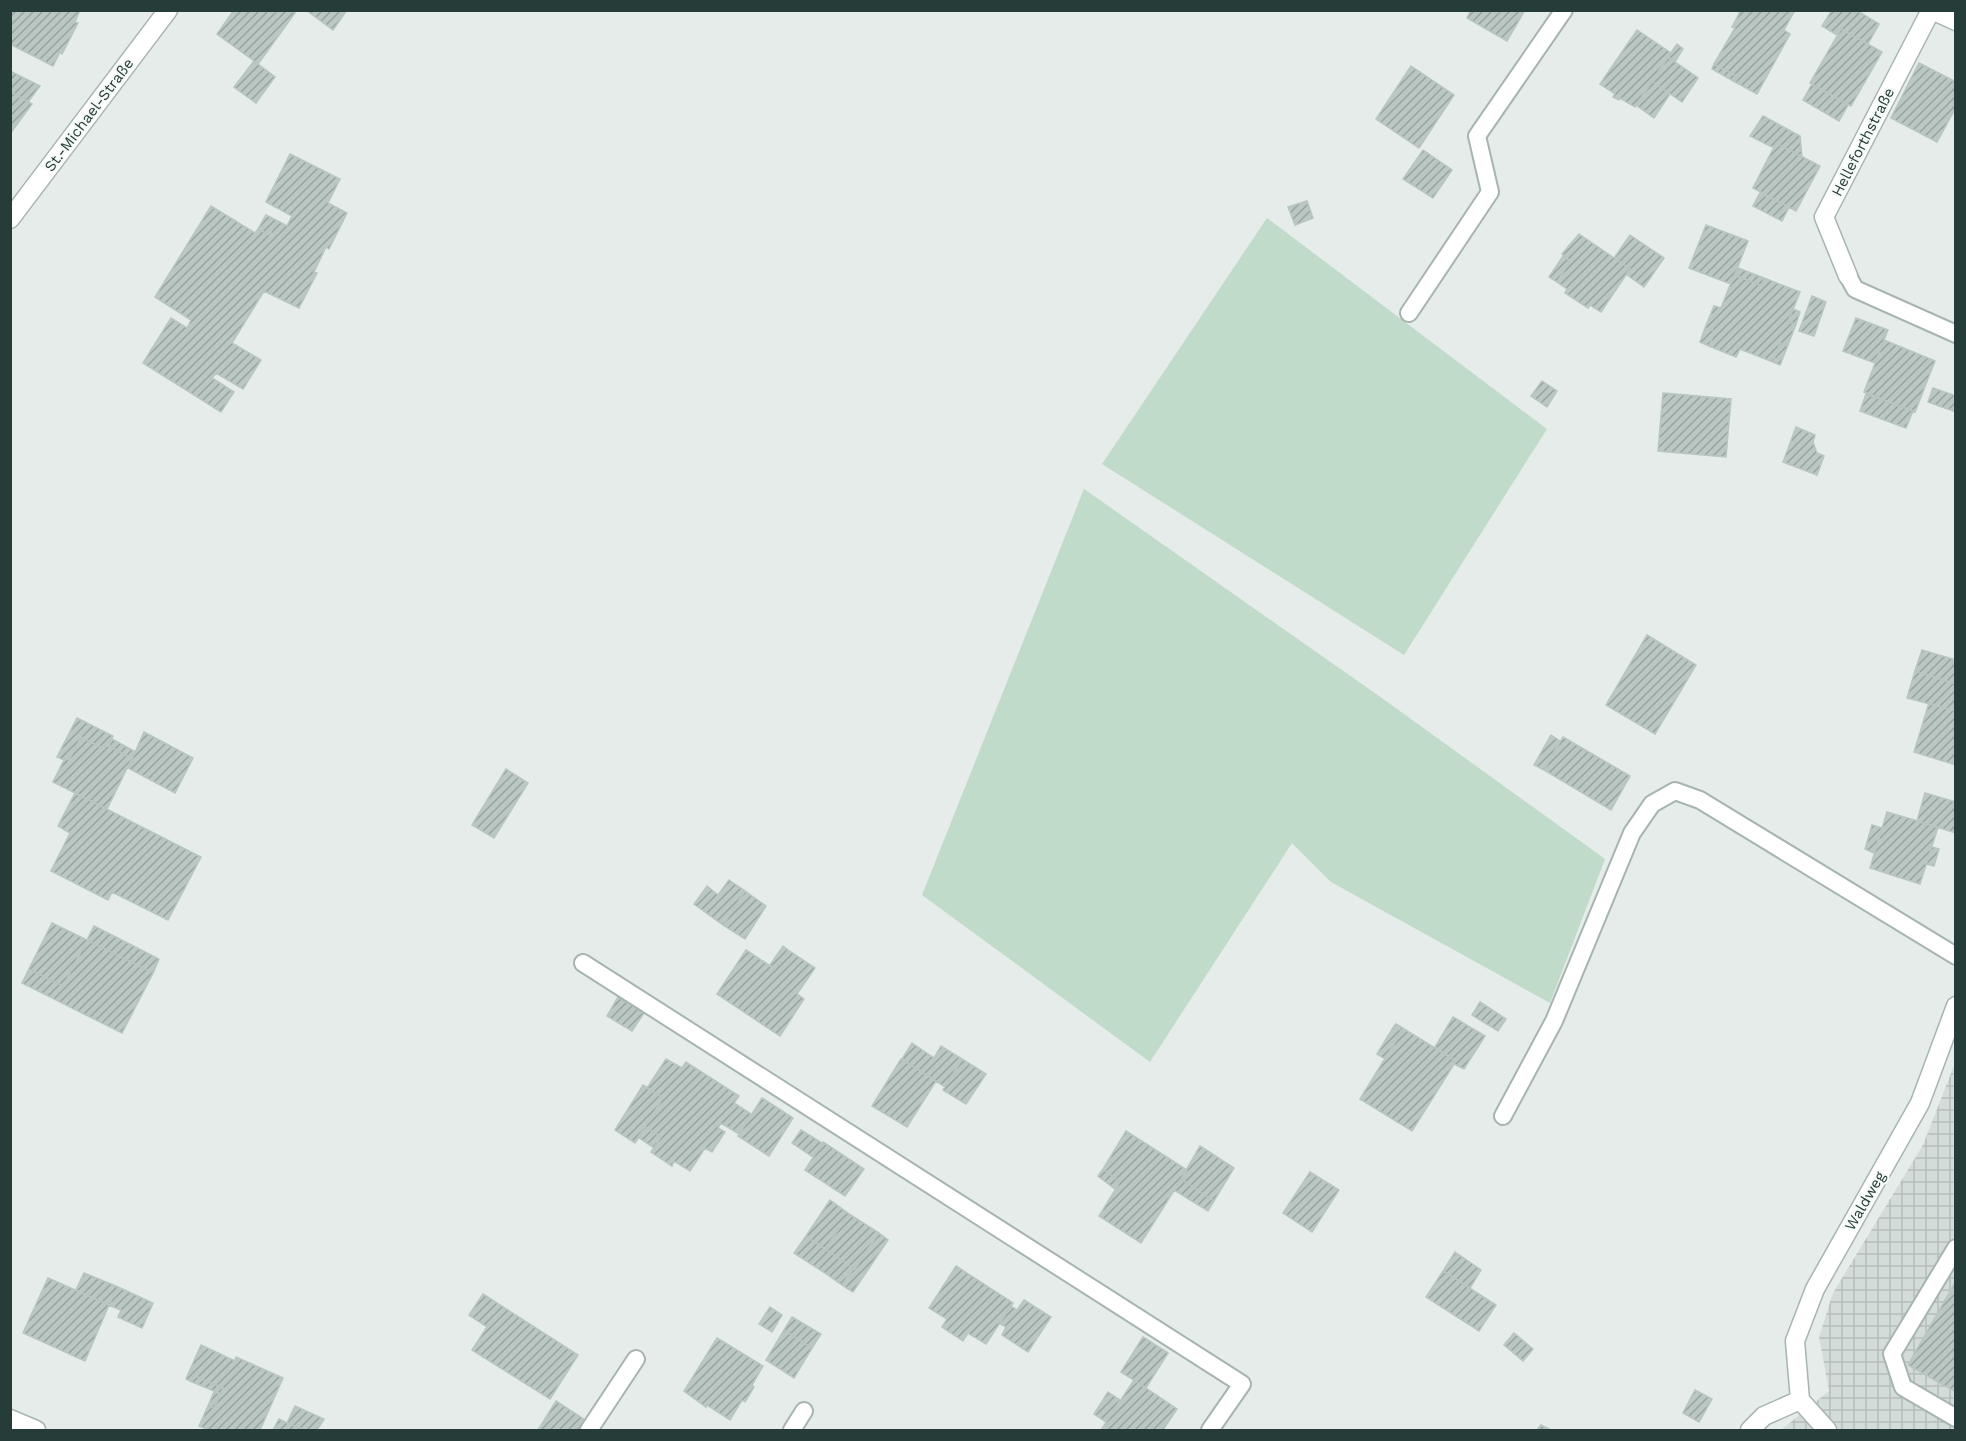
<svg xmlns="http://www.w3.org/2000/svg" width="1966" height="1441" font-family="'Work Sans',sans-serif">
<defs>
<pattern id="industrial-grid" width="8" height="8" patternUnits="userSpaceOnUse" patternTransform="scale(1.5)"><rect width="8" height="8" fill="#d3dcd9"/><path d="M0 4h8M4 0v8" fill="none" stroke="#b5bebb"/></pattern>
<pattern id="building-hatch" width="6" height="6" patternUnits="userSpaceOnUse" patternTransform="scale(1.5)"><rect width="6" height="6" fill="#bac7c3"/><path d="M-1 1l2-2M0 6l6-6M5 7l2-2" fill="none" stroke="#97a39f"/></pattern>
</defs>
<rect width="100%" height="100%" fill="#e5ece9"/>
<path fill="url(#industrial-grid)" d="M 1955,1063 L 1955,1430 L 1781,1430 L 1829,1391 L 1819,1337 L 1833,1293 L 1923,1145 Z"/>
<path fill="#c0dbca" d="M 1267,218 L 1547,429 L 1404,655 L 1102,464 Z
M 1084,489 L 1379,696 L 1605,859 L 1550,1003 L 1331,882 L 1292,843 L 1150,1062 L 922,895 Z"/>
<path fill="url(#building-hatch)" stroke="#b8c5c1" stroke-width="1.5" d="M 13,10 L 80,10 L 75,22 L 78,23 L 62,54 L 60,52 L 53,66 L 10,44 L 10,16 Z
M 234,10 L 291,10 L 295,13 L 258,64 L 275,77 L 256,103 L 234,87 L 254,61 L 217,34 Z
M 306,10 L 347,10 L 333,30 Z
M 1471,10 L 1525,10 L 1507,41 L 1467,18 Z
M 1741,10 L 1795,10 L 1784,30 L 1790,34 L 1757,94 L 1735,82 L 1738,77 L 1714,64 L 1735,28 L 1732,27 Z
M 1832,10 L 1856,10 L 1879,24 L 1868,44 L 1841,29 L 1837,35 L 1822,26 Z
M 1841,29 L 1882,52 L 1851,106 L 1810,83 Z
M 1637,30 L 1671,53 L 1635,107 L 1620,98 L 1619,100 L 1613,97 L 1615,94 L 1600,84 Z
M 1677,44 L 1683,49 L 1675,62 L 1668,57 Z
M 1668,57 L 1698,78 L 1682,102 L 1652,81 Z
M 1919,63 L 1956,82 L 1956,107 L 1937,142 L 1891,118 Z
M 1714,64 L 1738,77 L 1735,82 L 1712,69 Z
M 1411,66 L 1454,95 L 1419,148 L 1376,119 Z
M 10,71 L 40,86 L 28,102 L 10,91 Z
M 1652,81 L 1670,94 L 1654,118 L 1636,105 Z
M 1812,84 L 1848,105 L 1839,121 L 1803,100 Z
M 10,91 L 32,104 L 10,134 Z
M 1763,116 L 1800,136 L 1802,157 L 1776,143 L 1774,148 L 1750,136 Z
M 1776,143 L 1820,166 L 1796,211 L 1753,188 Z
M 1423,150 L 1452,170 L 1433,198 L 1403,179 Z
M 290,154 L 340,179 L 328,203 L 347,213 L 329,249 L 326,247 L 314,272 L 317,273 L 299,308 L 264,291 L 232,343 L 261,360 L 243,389 L 216,373 L 212,378 L 234,392 L 221,412 L 143,363 L 171,318 L 187,328 L 191,320 L 155,297 L 211,206 L 255,233 L 258,229 L 270,235 L 276,220 L 287,226 L 292,216 L 266,202 Z
M 1760,193 L 1789,207 L 1782,221 L 1753,206 Z
M 1307,201 L 1313,218 L 1295,225 L 1288,207 Z
M 266,215 L 276,220 L 270,235 L 258,229 Z
M 1706,225 L 1748,241 L 1731,284 L 1689,268 Z
M 1579,234 L 1630,269 L 1601,312 L 1590,305 L 1588,308 L 1565,293 L 1567,289 L 1557,282 L 1570,261 L 1562,254 Z
M 1630,235 L 1664,258 L 1644,287 L 1626,274 L 1630,269 L 1614,258 Z
M 1563,256 L 1570,261 L 1557,282 L 1549,277 Z
M 1738,268 L 1764,278 L 1762,286 L 1735,275 Z
M 1734,275 L 1762,286 L 1764,278 L 1800,292 L 1788,322 L 1796,324 L 1788,345 L 1780,343 L 1773,362 L 1740,349 L 1736,357 L 1709,346 L 1715,331 L 1705,328 L 1714,306 L 1721,308 Z
M 1812,296 L 1826,302 L 1814,336 L 1799,331 Z
M 1793,309 L 1800,312 L 1796,324 L 1788,322 Z
M 1856,318 L 1888,330 L 1875,363 L 1843,351 Z
M 1705,328 L 1715,331 L 1709,346 L 1700,342 Z
M 1884,340 L 1935,361 L 1915,412 L 1864,392 Z
M 1780,343 L 1788,345 L 1780,365 L 1773,362 Z
M 1542,381 L 1557,391 L 1547,407 L 1531,396 Z
M 1933,388 L 1956,396 L 1956,412 L 1928,402 Z
M 1663,393 L 1731,399 L 1726,457 L 1658,451 Z
M 1866,394 L 1913,411 L 1906,428 L 1860,411 Z
M 1796,427 L 1815,435 L 1813,442 L 1817,453 L 1824,456 L 1817,475 L 1783,462 Z
M 1647,635 L 1696,665 L 1655,734 L 1606,705 Z
M 1922,650 L 1956,660 L 1956,684 L 1915,671 Z
M 1915,671 L 1956,684 L 1956,704 L 1953,710 L 1907,698 Z
M 1929,703 L 1956,711 L 1956,765 L 1914,752 Z
M 77,718 L 113,736 L 109,746 L 106,745 L 104,749 L 81,737 L 69,760 L 65,758 L 64,760 L 57,757 Z
M 144,732 L 193,758 L 175,793 L 128,768 Z
M 1551,735 L 1560,741 L 1544,770 L 1534,765 Z
M 81,737 L 104,749 L 106,745 L 132,758 L 107,809 L 53,782 L 65,758 L 69,760 Z
M 1563,737 L 1630,776 L 1611,810 L 1544,770 Z
M 112,739 L 134,751 L 131,758 L 109,746 Z
M 506,769 L 528,783 L 494,838 L 472,825 Z
M 75,793 L 201,857 L 168,920 L 112,892 L 108,900 L 51,871 L 70,833 L 58,826 Z
M 1925,793 L 1956,802 L 1956,833 L 1917,821 Z
M 1887,812 L 1938,827 L 1920,884 L 1870,868 Z
M 1872,825 L 1882,828 L 1874,853 L 1865,849 Z
M 1932,847 L 1939,849 L 1934,866 L 1926,864 Z
M 729,880 L 745,891 L 723,925 L 694,904 L 707,886 L 718,895 Z
M 745,891 L 766,906 L 745,939 L 723,925 Z
M 52,923 L 87,940 L 63,986 L 29,969 Z
M 94,926 L 159,959 L 153,973 L 87,940 Z
M 87,940 L 153,973 L 122,1033 L 22,983 L 29,969 L 63,986 Z
M 783,946 L 788,950 L 775,969 L 770,965 Z
M 746,950 L 775,969 L 788,950 L 815,968 L 797,994 L 804,999 L 780,1036 L 717,994 Z
M 618,997 L 644,1013 L 632,1031 L 607,1016 Z
M 1480,1002 L 1506,1019 L 1498,1031 L 1472,1015 Z
M 1453,1017 L 1485,1036 L 1464,1069 L 1454,1064 L 1456,1061 L 1435,1047 Z
M 1396,1024 L 1456,1061 L 1412,1131 L 1360,1099 L 1402,1031 L 1394,1026 Z
M 1394,1026 L 1402,1031 L 1385,1059 L 1377,1054 Z
M 912,1043 L 934,1058 L 941,1046 L 962,1059 L 945,1087 L 902,1059 Z
M 666,1059 L 682,1068 L 686,1062 L 739,1096 L 734,1103 L 751,1114 L 739,1134 L 721,1123 L 718,1128 L 725,1132 L 712,1152 L 705,1148 L 690,1171 L 674,1161 L 672,1166 L 651,1152 L 661,1137 L 645,1127 L 663,1098 L 647,1088 Z
M 901,1059 L 936,1081 L 907,1127 L 872,1106 Z
M 962,1059 L 986,1074 L 966,1104 L 943,1090 Z
M 643,1085 L 663,1098 L 635,1143 L 615,1130 Z
M 762,1098 L 793,1118 L 769,1156 L 738,1136 Z
M 645,1127 L 661,1137 L 654,1148 L 638,1137 Z
M 801,1130 L 822,1143 L 813,1157 L 792,1143 Z
M 1126,1131 L 1187,1170 L 1141,1243 L 1099,1216 L 1120,1182 L 1103,1169 Z
M 823,1142 L 864,1169 L 845,1196 L 805,1170 Z
M 1200,1146 L 1234,1168 L 1214,1201 L 1181,1179 Z
M 1103,1169 L 1120,1182 L 1115,1189 L 1098,1176 Z
M 1310,1172 L 1339,1190 L 1312,1232 L 1283,1213 Z
M 1181,1179 L 1214,1201 L 1208,1211 L 1174,1190 Z
M 830,1200 L 849,1214 L 825,1249 L 806,1236 Z
M 849,1214 L 879,1233 L 855,1269 L 825,1249 Z
M 879,1233 L 888,1240 L 853,1292 L 842,1285 Z
M 806,1236 L 840,1259 L 828,1275 L 794,1253 Z
M 1455,1252 L 1481,1270 L 1470,1288 L 1443,1271 Z
M 840,1259 L 853,1268 L 842,1285 L 828,1275 Z
M 956,1266 L 1013,1303 L 986,1344 L 968,1333 L 963,1341 L 942,1327 L 947,1319 L 929,1308 Z
M 1443,1271 L 1496,1305 L 1479,1331 L 1426,1297 Z
M 84,1273 L 118,1287 L 109,1305 L 76,1290 Z
M 48,1278 L 109,1305 L 85,1361 L 23,1333 Z
M 1956,1281 L 1956,1392 L 1908,1365 Z
M 118,1287 L 153,1303 L 142,1328 L 118,1317 L 121,1310 L 109,1305 Z
M 483,1294 L 578,1355 L 550,1399 L 472,1350 L 487,1327 L 469,1315 Z
M 1024,1300 L 1051,1317 L 1028,1352 L 1002,1335 L 1006,1327 L 999,1323 L 1011,1306 L 1017,1310 Z
M 770,1307 L 782,1315 L 772,1332 L 759,1324 Z
M 792,1317 L 821,1334 L 812,1348 L 784,1330 Z
M 784,1330 L 812,1348 L 794,1378 L 766,1360 Z
M 1514,1333 L 1533,1349 L 1523,1361 L 1504,1345 Z
M 1143,1337 L 1168,1353 L 1146,1388 L 1121,1372 Z
M 717,1338 L 763,1366 L 752,1385 L 754,1387 L 745,1402 L 742,1400 L 730,1420 L 707,1405 L 706,1407 L 684,1391 Z
M 201,1345 L 235,1361 L 236,1357 L 283,1378 L 260,1430 L 209,1430 L 199,1426 L 208,1406 L 214,1408 L 223,1388 L 193,1375 L 190,1381 L 186,1379 Z
M 193,1375 L 223,1388 L 221,1394 L 190,1381 Z
M 1134,1380 L 1177,1409 L 1163,1430 L 1101,1430 Z
M 1695,1390 L 1712,1399 L 1699,1422 L 1683,1413 Z
M 214,1392 L 221,1394 L 214,1408 L 208,1406 Z
M 1108,1392 L 1120,1400 L 1106,1422 L 1094,1414 Z
M 556,1401 L 585,1420 L 579,1430 L 538,1430 Z
M 295,1406 L 324,1419 L 317,1430 L 305,1430 L 287,1423 Z
M 279,1419 L 287,1423 L 305,1430 L 273,1430 Z
M 1541,1425 L 1551,1430 L 1537,1430 Z"/>
<g fill="none" stroke-linecap="round" stroke-linejoin="round">
<defs>
<path id="lane" d="M 1848,276 L 1855,289 L 1956,334
M 1409,313 L 1490,192 L 1477,136 L 1564,10
M 583,963 L 1242,1384 L 1210,1430
M 1503,1116 L 1554,1021 L 1632,833 L 1652,804 L 1675,791 L 1700,800 L 1956,956
M 1956,1248 L 1892,1354 L 1903,1387 L 1956,1418
M 589,1430 L 636,1359
M 792,1430 L 804,1411"/>
<path id="street" d="M 1932,10 L 1956,21
M 10,219 L 168,10
M 1848,276 L 1824,217 L 1931,10
M 10,1419 L 36,1430
M 1750,1430 L 1764,1416 L 1800,1400
M 1827,1430 L 1800,1400 L 1795,1341 L 1815,1289 L 1920,1103 L 1956,1006"/>
</defs>
<use href="#lane" stroke="#a8b4b0" stroke-width="20"/>
<use href="#street" stroke="#a8b4b0" stroke-width="21"/>
<use href="#lane" stroke="#fff" stroke-width="16"/>
<use href="#street" stroke="#fff" stroke-width="18"/>
</g>
<g text-anchor="middle" dominant-baseline="central" stroke-width="4.5" stroke-linejoin="round" paint-order="stroke">
<g font-size="15" fill="#263c38" stroke="#f5f9f7">
<text transform="translate(89 115) rotate(-53)">St.-Michael-Straße</text>
<text transform="translate(1863 142) rotate(-63)">Helleforthstraße</text>
<text transform="translate(1865 1201) rotate(-60)">Waldweg</text>
</g>
</g>
<rect width="1966" height="1441" fill="none" stroke="#263c38" stroke-width="24"/>
</svg>
